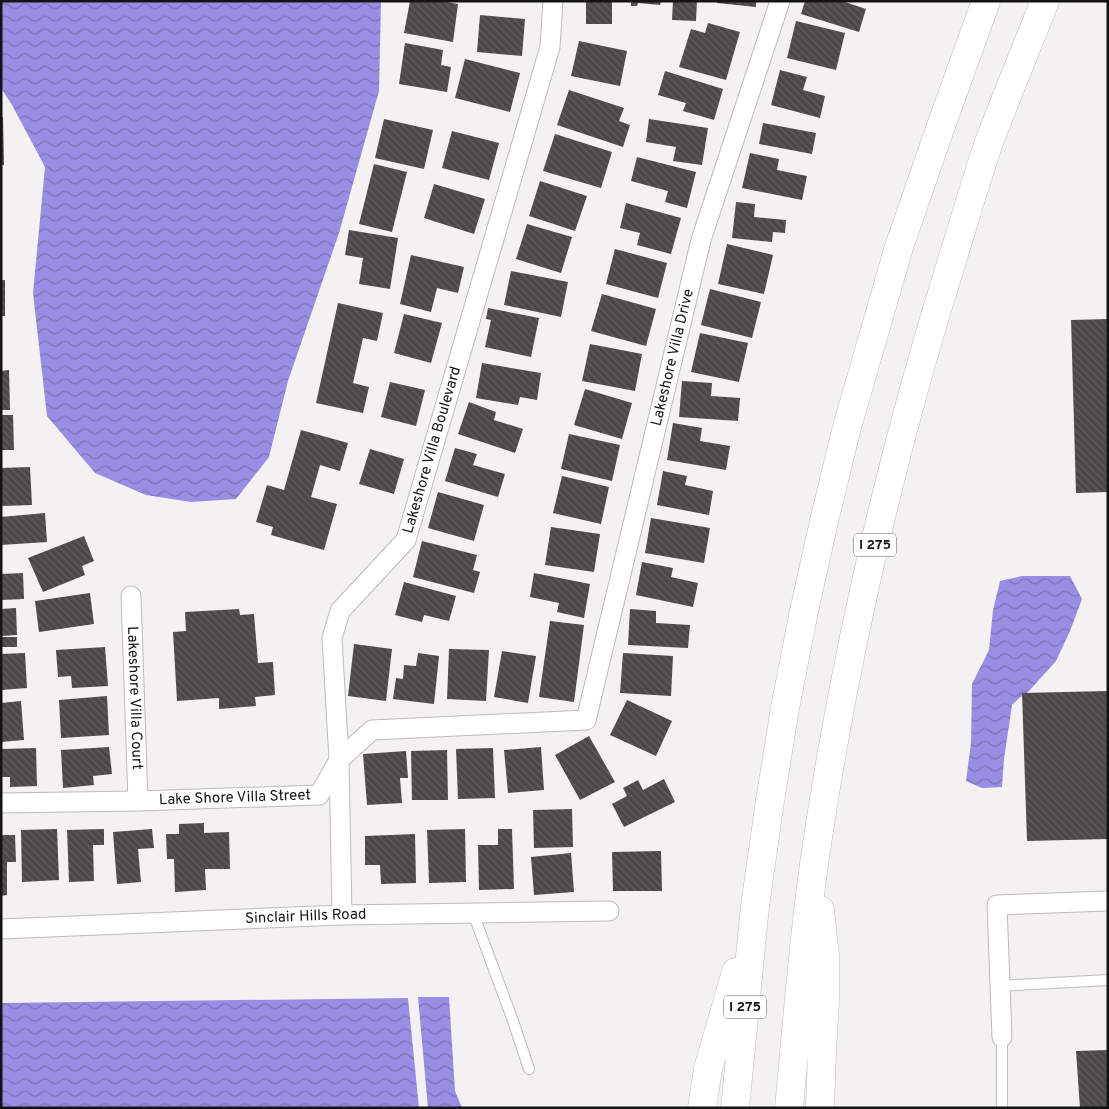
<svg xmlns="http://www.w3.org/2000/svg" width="1109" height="1109" font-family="Overpass,sans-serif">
<defs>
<pattern id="water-waves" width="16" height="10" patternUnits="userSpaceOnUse" patternTransform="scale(1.25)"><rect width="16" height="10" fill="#9a8ee4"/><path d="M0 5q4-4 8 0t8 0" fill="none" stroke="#7c73b8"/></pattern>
<pattern id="building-back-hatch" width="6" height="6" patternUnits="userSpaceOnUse" patternTransform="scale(1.25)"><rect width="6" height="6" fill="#4c4848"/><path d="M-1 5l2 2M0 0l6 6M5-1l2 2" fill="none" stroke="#625e5f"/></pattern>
</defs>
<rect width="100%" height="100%" fill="#f4f1f2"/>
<path fill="url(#water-waves)" d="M 1,1 L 381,1 L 379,91 L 339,233 L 288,381 L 269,457 L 236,499 L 191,502 L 146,495 L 95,473 L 47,416 L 33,293 L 45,167 L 12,105 L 1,88 Z
M 1022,576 L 1070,576 L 1082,599 L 1070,631 L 1056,661 L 1029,691 L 1018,699 L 1012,705 L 1004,759 L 1002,787 L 982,788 L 966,781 L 971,743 L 972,684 L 989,650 L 993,610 L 1000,581 Z
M 418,997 L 449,997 L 455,1091 L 462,1108 L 428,1108 Z
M 408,998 L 419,1108 L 1,1108 L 1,1003 Z"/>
<path fill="url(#building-back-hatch)" d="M 410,1 L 441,1 L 458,4 L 453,42 L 404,33 Z
M 586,1 L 612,1 L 612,24 L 586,24 Z
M 631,1 L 661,1 L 660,5 L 638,3 L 637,6 L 631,6 Z
M 673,1 L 697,1 L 696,21 L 672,20 Z
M 717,1 L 756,1 L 756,7 L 717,3 Z
M 805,1 L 842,1 L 866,9 L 859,32 L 801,14 Z
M 480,15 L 525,19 L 522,56 L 477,52 Z
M 796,21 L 845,33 L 836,70 L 787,58 Z
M 708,23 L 740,32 L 726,80 L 679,67 L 691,29 L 705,33 Z
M 579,41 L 627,51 L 620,86 L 571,76 Z
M 405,43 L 443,50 L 441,65 L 451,67 L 447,92 L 399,84 Z
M 465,59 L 520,73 L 510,112 L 455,98 Z
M 780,70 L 807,77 L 803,90 L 825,96 L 820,118 L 771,105 Z
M 665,71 L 723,89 L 714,120 L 683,111 L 686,103 L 658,95 Z
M 569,90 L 624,108 L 619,121 L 630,125 L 623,147 L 557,125 Z
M 1,117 L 3,117 L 4,165 L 1,165 Z
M 384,119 L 433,130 L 424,169 L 375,158 Z
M 649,119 L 708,128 L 702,165 L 673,161 L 676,147 L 646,142 Z
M 763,123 L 816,133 L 812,154 L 759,144 Z
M 452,131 L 499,143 L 489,180 L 442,168 Z
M 555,134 L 612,152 L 601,188 L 543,171 Z
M 750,153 L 779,159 L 777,170 L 807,176 L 802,200 L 742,188 Z
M 637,157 L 696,172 L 687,208 L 665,202 L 668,191 L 631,181 Z
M 374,164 L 407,172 L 392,232 L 359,224 Z
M 540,181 L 587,196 L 575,231 L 529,216 Z
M 434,184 L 485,199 L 474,234 L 424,218 Z
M 736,202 L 755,204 L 754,217 L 786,220 L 785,233 L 773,232 L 772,242 L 732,238 Z
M 626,203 L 681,218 L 671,254 L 637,245 L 640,233 L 620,228 Z
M 527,224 L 572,237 L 561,273 L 516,259 Z
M 349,230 L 398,238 L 390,289 L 359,284 L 363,258 L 345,255 Z
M 727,244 L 773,255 L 764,294 L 718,284 Z
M 615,249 L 667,263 L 658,298 L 606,284 Z
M 411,255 L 464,267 L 458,293 L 437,288 L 431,312 L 400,304 Z
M 511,271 L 568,282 L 561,317 L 504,305 Z
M 1,280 L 5,280 L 5,316 L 1,316 Z
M 710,289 L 761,302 L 752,338 L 701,325 Z
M 602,294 L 656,309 L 646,346 L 591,331 Z
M 338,303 L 383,313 L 377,341 L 363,338 L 353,383 L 369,387 L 363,413 L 316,403 Z
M 488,308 L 539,318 L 531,357 L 485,347 L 491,320 L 486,319 Z
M 404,314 L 442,323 L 431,363 L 394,353 Z
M 1108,319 L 1108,492 L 1076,493 L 1071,320 Z
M 700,333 L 748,343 L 739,382 L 691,372 Z
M 590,344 L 642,354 L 635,391 L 582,381 Z
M 482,363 L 541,373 L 537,400 L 520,397 L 518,405 L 476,398 Z
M 9,370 L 10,410 L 1,410 L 1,371 Z
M 682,381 L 712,383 L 711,396 L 740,398 L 738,421 L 679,417 Z
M 390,382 L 425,390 L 416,426 L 381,417 Z
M 585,389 L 632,403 L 622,439 L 574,425 Z
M 469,402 L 496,412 L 494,420 L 523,429 L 515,453 L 458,434 Z
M 1,415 L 13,415 L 14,450 L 1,450 Z
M 673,423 L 702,428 L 700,441 L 730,446 L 726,470 L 667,460 Z
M 301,430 L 348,443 L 340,471 L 320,465 L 311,497 L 337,504 L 324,550 L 271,535 L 273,527 L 256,522 L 267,485 L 284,490 Z
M 569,434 L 620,445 L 612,481 L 561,469 Z
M 455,448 L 477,454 L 473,465 L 505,474 L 498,497 L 445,481 Z
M 370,449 L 404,459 L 394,494 L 359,484 Z
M 30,467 L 32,505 L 1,506 L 1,468 Z
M 663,471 L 687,476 L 685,485 L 713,491 L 709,515 L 657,505 Z
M 562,476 L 609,487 L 601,524 L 553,513 Z
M 438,492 L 484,505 L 474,541 L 428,528 Z
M 45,513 L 47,542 L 1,545 L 1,517 Z
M 651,518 L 710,528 L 704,563 L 645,553 Z
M 551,527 L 600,534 L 594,572 L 545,565 Z
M 84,536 L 94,561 L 82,566 L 85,575 L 43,592 L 28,558 Z
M 422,541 L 477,555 L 473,570 L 480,572 L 474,593 L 413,577 Z
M 642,562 L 673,568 L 671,577 L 698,583 L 693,607 L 636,595 Z
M 23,573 L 24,599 L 1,600 L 1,574 Z
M 534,573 L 590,584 L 584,618 L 557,612 L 559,603 L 530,597 Z
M 404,582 L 456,596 L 449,621 L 424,615 L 422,622 L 395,615 Z
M 90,593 L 94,624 L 39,632 L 35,601 Z
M 16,608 L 17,635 L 1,636 L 1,609 Z
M 239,609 L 240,615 L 254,614 L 258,663 L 273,662 L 275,695 L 255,697 L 256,706 L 219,709 L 219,698 L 177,701 L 173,632 L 186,631 L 185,612 Z
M 630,609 L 656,611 L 656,623 L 690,625 L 688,648 L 628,645 Z
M 550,621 L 584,625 L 574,702 L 539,697 Z
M 1,637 L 17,637 L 17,647 L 1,647 Z
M 354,644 L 392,649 L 386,701 L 348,696 Z
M 105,647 L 108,686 L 72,688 L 71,676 L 58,677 L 56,650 Z
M 449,649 L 489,650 L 486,701 L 447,699 Z
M 502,651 L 536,656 L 528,703 L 494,697 Z
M 25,653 L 27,688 L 1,690 L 1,654 Z
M 418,653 L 439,656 L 434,704 L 393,699 L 396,678 L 403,679 L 404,665 L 416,666 Z
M 623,653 L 673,656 L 671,696 L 620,693 Z
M 1108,691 L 1108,839 L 1027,841 L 1022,693 Z
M 107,696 L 109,735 L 61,738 L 59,700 Z
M 627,700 L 672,721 L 656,756 L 610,735 Z
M 21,701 L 24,740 L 1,742 L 1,703 Z
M 589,736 L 615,782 L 580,800 L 555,755 Z
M 109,747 L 112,774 L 93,776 L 94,785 L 63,788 L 61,750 Z
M 541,747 L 544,790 L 508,793 L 504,750 Z
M 36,748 L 37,786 L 10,787 L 10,777 L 1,777 L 1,749 Z
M 493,748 L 495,798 L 458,799 L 456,749 Z
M 447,750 L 448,800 L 412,800 L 411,751 Z
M 406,751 L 408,778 L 400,778 L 402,803 L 367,805 L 363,754 Z
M 664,779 L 675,802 L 624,827 L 612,804 L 627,796 L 623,788 L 638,780 L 643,790 Z
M 572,809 L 573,847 L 534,848 L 533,810 Z
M 204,823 L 204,833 L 229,832 L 230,869 L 205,869 L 206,890 L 175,892 L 174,859 L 167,859 L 166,834 L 179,834 L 179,824 Z
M 57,829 L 59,880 L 22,882 L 21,830 Z
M 104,829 L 104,845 L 93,845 L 94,881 L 69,882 L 67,830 Z
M 152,829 L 154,848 L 138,849 L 141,882 L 117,884 L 113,832 Z
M 465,829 L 466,882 L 429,883 L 427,830 Z
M 498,829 L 512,829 L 514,889 L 479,890 L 478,845 L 498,845 Z
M 415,834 L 416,883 L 381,884 L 380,865 L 365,865 L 365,836 Z
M 1,835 L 15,835 L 16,862 L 7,862 L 7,895 L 1,896 Z
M 661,851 L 662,891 L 613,891 L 612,852 Z
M 571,853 L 574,892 L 534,895 L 531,857 Z
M 1108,1050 L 1108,1108 L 1080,1108 L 1076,1051 Z"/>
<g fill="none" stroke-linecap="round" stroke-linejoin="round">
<defs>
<path id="lane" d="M 473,913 L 512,1018 L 529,1069
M 999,986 L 1108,980
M 1002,1037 L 1002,1108"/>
<g id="street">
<path id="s1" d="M 131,596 L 138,801"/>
<path id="s2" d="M 1,803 L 138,801 L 319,795 L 339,760 L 372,730 L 586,720 L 701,240 L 780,1"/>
<path id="s3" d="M 342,915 L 339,760 L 332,638 L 340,611 L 406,540 L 550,47 L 553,1"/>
<path id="s4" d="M 1,929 L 342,915 L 609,911"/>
<path d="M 1002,1037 L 997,905 L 1108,901"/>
</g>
<path id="highway" d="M 702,1108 L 708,1069 L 736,972
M 735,1108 L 755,906 L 770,801 L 785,708 L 804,611 L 825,517 L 847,427 L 899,247 L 942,123 L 986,1
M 789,1108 C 797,1024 803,940 815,857 C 845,653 892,451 954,254 C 965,218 976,181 988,145 C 1006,97 1026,49 1045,1
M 820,1108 L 822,1051 L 825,1000 L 825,955 L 820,910"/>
</defs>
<use href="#lane" stroke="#bdbabb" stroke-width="12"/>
<use href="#street" stroke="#bdbabb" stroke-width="21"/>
<use href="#highway" stroke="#bdbabb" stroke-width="29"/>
<use href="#lane" stroke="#fff" stroke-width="10"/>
<use href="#street" stroke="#fff" stroke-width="19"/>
<use href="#highway" stroke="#fff" stroke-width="28"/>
</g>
<g text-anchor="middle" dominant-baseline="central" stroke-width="5" stroke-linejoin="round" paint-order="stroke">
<g fill="#fff" stroke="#5b5a5b" stroke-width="1">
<rect x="854" y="533.5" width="42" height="23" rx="4"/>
<rect x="724" y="995.5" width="42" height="23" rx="4"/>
</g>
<g font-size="14" font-weight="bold" fill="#151415">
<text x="875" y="545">I 275</text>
<text x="745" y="1007">I 275</text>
</g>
<g font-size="15" fill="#151415" stroke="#fff">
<text stroke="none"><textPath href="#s2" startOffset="990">Lakeshore Villa Drive</textPath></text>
<text stroke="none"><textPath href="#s3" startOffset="496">Lakeshore Villa Boulevard</textPath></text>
<text stroke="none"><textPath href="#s1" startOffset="102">Lakeshore Villa Court</textPath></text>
<text stroke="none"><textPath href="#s2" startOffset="234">Lake Shore Villa Street</textPath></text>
<text stroke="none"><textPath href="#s4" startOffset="305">Sinclair Hills Road</textPath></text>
</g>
</g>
<rect width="1109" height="1109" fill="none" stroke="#151415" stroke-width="5"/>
</svg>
